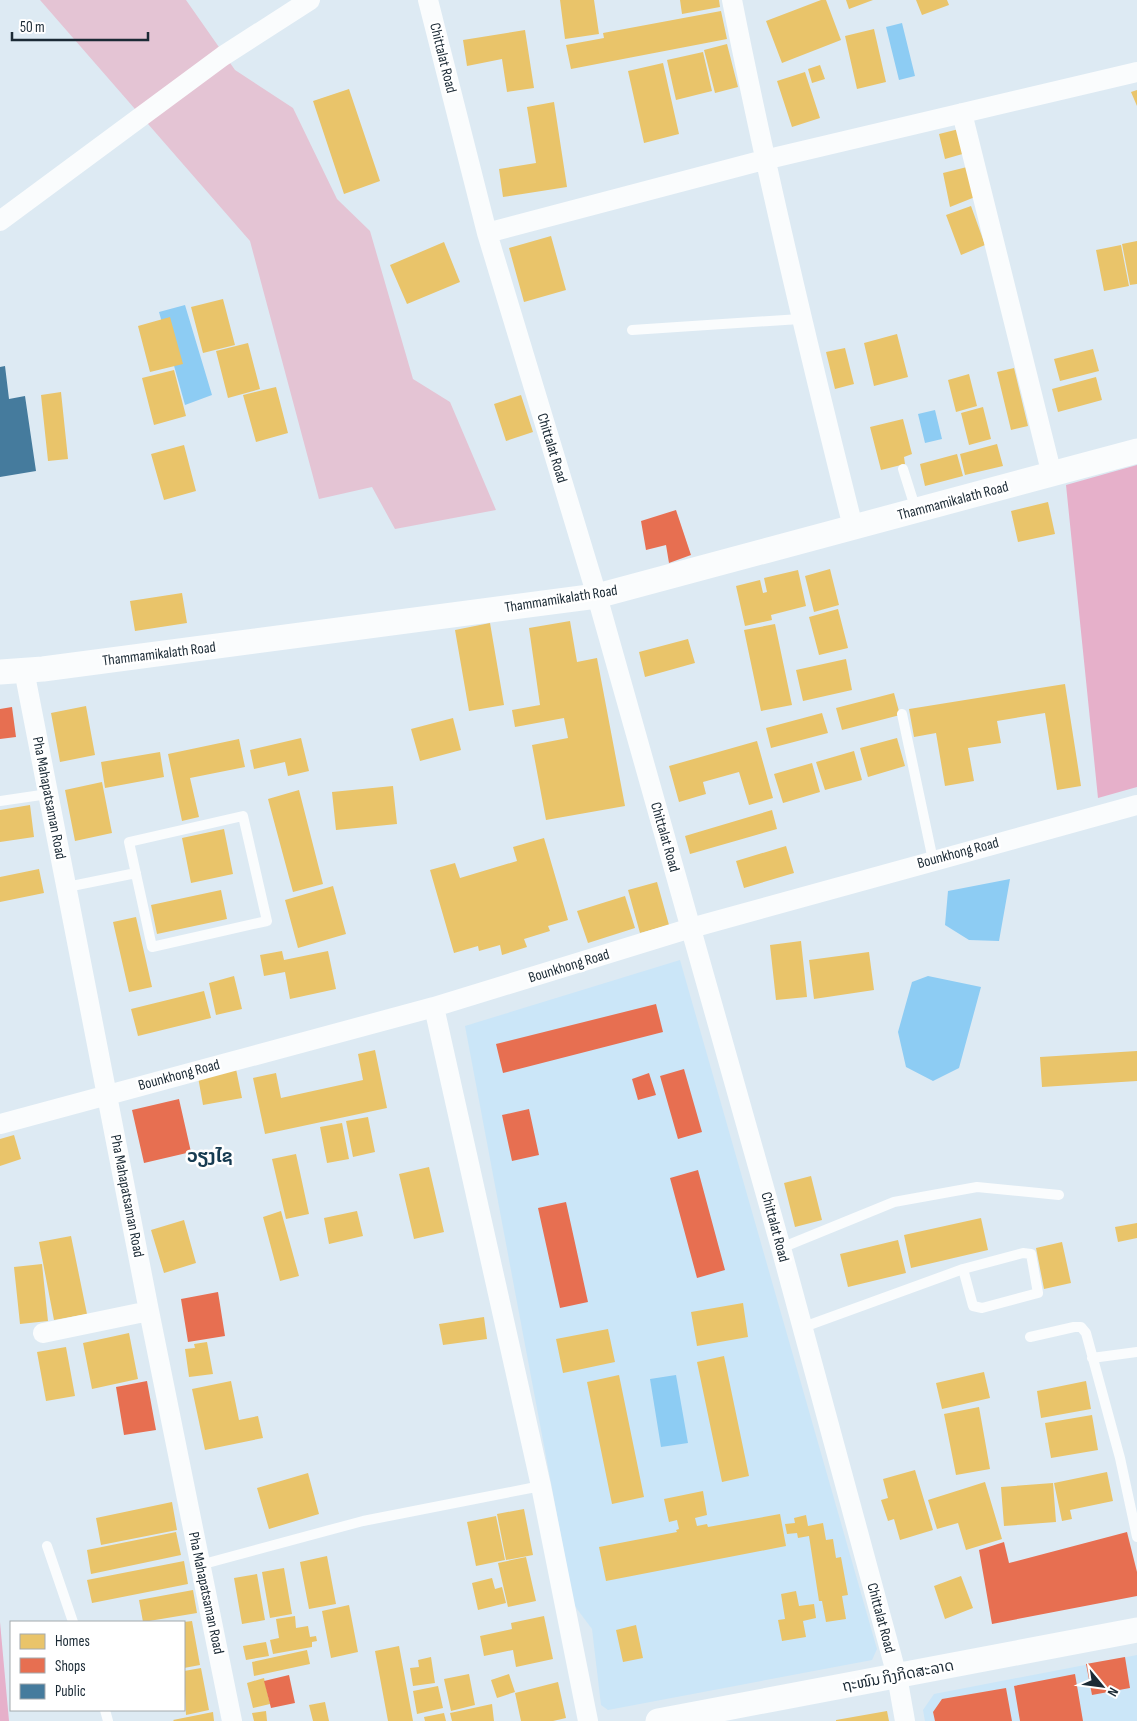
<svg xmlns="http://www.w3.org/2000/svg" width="1137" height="1721" font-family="'Sofia Sans Condensed','Noto Sans Lao',sans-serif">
<rect width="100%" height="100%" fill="#ddeaf3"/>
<path fill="#cbe6f8" d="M 680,960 L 877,1649 L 872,1660 L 608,1710 L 601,1705 L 592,1629 L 574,1605 L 465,1026 Z
M 1137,1655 L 1137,1721 L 925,1721 L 923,1710 L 934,1694 Z"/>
<path fill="#e4c4d4" d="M 40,0 L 186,0 L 235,70 L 293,108 L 337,199 L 370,231 L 413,379 L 450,402 L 496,510 L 395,529 L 372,487 L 319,499 L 250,241 Z"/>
<path fill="#e6b0ca" d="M 1137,465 L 1137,787 L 1098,798 L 1066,485 Z
M 0,1622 L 9,1721 L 0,1721 Z"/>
<path fill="#8dccf3" d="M 902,23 L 915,76 L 899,80 L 886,27 Z
M 185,305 L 212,395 L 185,405 L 159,312 Z
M 935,410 L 942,439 L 925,443 L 918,414 Z
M 1010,879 L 999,941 L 969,940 L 945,925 L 948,891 Z
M 928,976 L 981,987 L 959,1068 L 933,1081 L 906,1067 L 898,1032 L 912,982 Z
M 676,1375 L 688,1443 L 661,1447 L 650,1379 Z"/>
<path fill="#e9c46a" d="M 560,0 L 594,0 L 599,34 L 565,39 Z
M 680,0 L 719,0 L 720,7 L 682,14 Z
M 821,0 L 826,0 L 841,40 L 782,63 L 766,21 Z
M 846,0 L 873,0 L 849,9 Z
M 916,0 L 947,0 L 949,5 L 922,15 Z
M 721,11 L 727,39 L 571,69 L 566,45 L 604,38 L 603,33 Z
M 874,29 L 886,82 L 857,89 L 845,36 Z
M 525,30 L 534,88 L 507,92 L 502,59 L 467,66 L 463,40 Z
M 727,44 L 738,87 L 715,93 L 704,50 Z
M 703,52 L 712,91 L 676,100 L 667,60 Z
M 663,63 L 679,134 L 644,143 L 628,71 Z
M 820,65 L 825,79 L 812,83 L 808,69 Z
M 805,72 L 820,118 L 792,127 L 777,81 Z
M 349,89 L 380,181 L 344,194 L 313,101 Z
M 1137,90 L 1137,106 L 1131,92 Z
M 554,102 L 567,187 L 503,197 L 499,169 L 536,163 L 527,107 Z
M 959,129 L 966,153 L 945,159 L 939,134 Z
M 967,167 L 975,197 L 950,207 L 943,173 Z
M 971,206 L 985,245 L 961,255 L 946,215 Z
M 551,236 L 566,290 L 524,302 L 509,248 Z
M 1137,241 L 1137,284 L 1130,285 L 1122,244 Z
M 444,242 L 460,282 L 407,304 L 390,265 Z
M 1121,245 L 1129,286 L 1104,291 L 1096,250 Z
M 223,299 L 235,345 L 203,353 L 191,307 Z
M 170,317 L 183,364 L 150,372 L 138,326 Z
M 897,334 L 908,377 L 874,386 L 864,343 Z
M 248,343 L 260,389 L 228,398 L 216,351 Z
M 845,348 L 854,384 L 835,389 L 826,352 Z
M 1093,349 L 1099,371 L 1060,381 L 1054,359 Z
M 1014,368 L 1028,426 L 1011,430 L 997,372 Z
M 174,370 L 186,416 L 154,425 L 142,378 Z
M 969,374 L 977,406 L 956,412 L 948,380 Z
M 1096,377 L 1102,400 L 1058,412 L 1052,389 Z
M 276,387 L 288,433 L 256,442 L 243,395 Z
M 61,392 L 68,459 L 48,461 L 41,395 Z
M 521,395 L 533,432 L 506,441 L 494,404 Z
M 983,407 L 991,439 L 969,445 L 961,413 Z
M 903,419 L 912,454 L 904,457 L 905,464 L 881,470 L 870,427 Z
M 997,444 L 1003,466 L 965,475 L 960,454 Z
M 184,445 L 196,491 L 164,500 L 151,454 Z
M 957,454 L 963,476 L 925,486 L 920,464 Z
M 1048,502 L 1055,534 L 1018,542 L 1011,511 Z
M 830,569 L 839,605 L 814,612 L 805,576 Z
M 798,570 L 806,606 L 771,615 L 772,620 L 745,626 L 736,586 L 760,580 L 763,593 L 767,592 L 764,578 Z
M 182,593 L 187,623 L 135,631 L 130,601 Z
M 838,609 L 848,648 L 819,655 L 809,617 Z
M 570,621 L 577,662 L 597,658 L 625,806 L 546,820 L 532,745 L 568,738 L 564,718 L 515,727 L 512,710 L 540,705 L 529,628 Z
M 490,623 L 504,705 L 469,711 L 455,630 Z
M 775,624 L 792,705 L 761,711 L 744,630 Z
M 688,639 L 695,663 L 645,677 L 639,652 Z
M 846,659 L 852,690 L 803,701 L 796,670 Z
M 1065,684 L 1081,786 L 1057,790 L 1045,713 L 997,721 L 1001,743 L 968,748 L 974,781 L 945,786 L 936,733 L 914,737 L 909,709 Z
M 894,693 L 900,715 L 842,730 L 836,708 Z
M 86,706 L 95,755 L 60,762 L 51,713 Z
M 822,713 L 828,733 L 771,748 L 766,728 Z
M 453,718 L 461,750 L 420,761 L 411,729 Z
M 301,738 L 309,771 L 288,776 L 285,762 L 254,769 L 250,750 Z
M 897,738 L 905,766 L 868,777 L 860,748 Z
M 239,739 L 245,767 L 190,778 L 199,817 L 182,821 L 168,754 Z
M 757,741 L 773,798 L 749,805 L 739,772 L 703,782 L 706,794 L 679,802 L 669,766 Z
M 854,751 L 862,780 L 825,790 L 816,762 Z
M 160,752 L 164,777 L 105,788 L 101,762 Z
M 812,763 L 820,792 L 783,803 L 774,774 Z
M 102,782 L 112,833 L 75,841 L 65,790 Z
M 393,786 L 397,824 L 336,830 L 332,792 Z
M 299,790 L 323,884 L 293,892 L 268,799 Z
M 30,805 L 34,837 L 0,842 L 0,810 Z
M 772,810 L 777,829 L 690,854 L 685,836 Z
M 224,829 L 233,874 L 191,883 L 182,838 Z
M 544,838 L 568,920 L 548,926 L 550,931 L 524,939 L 527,947 L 502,955 L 500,945 L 479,951 L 478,946 L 454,953 L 430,870 L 455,863 L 460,878 L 517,861 L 513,847 Z
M 786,846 L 794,873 L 744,888 L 736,861 Z
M 39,869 L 44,893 L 0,902 L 0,877 Z
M 657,882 L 669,925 L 640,933 L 628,890 Z
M 333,886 L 346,934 L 298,948 L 285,900 Z
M 221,890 L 227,919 L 157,934 L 151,905 Z
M 625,896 L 635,928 L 588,943 L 577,911 Z
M 136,917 L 152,987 L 129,992 L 113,922 Z
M 801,941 L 807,997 L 776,1000 L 770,945 Z
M 282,951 L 284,960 L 328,951 L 336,989 L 290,999 L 285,972 L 264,976 L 260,955 Z
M 869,952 L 874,990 L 814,999 L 809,960 Z
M 234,976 L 242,1009 L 216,1015 L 209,983 Z
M 204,991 L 211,1018 L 138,1036 L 131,1009 Z
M 375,1050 L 387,1108 L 265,1134 L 253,1078 L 276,1073 L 281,1098 L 363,1080 L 358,1054 Z
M 1137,1051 L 1137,1081 L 1042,1087 L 1040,1057 Z
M 236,1069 L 242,1098 L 203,1105 L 198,1077 Z
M 368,1117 L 375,1152 L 353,1157 L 346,1121 Z
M 342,1123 L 349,1159 L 327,1163 L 320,1127 Z
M 14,1135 L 21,1159 L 0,1166 L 0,1139 Z
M 296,1154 L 309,1214 L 286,1219 L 272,1159 Z
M 429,1167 L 444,1232 L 414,1239 L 399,1174 Z
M 811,1176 L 822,1220 L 795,1227 L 784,1183 Z
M 281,1211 L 299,1276 L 280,1281 L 263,1217 Z
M 357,1211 L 363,1236 L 329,1244 L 324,1218 Z
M 981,1218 L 988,1250 L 911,1268 L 904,1235 Z
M 184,1220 L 196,1263 L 164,1273 L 151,1230 Z
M 1137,1223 L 1137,1238 L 1118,1242 L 1115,1227 Z
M 71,1236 L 87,1314 L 54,1320 L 39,1242 Z
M 898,1240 L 906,1273 L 848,1287 L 840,1254 Z
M 1062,1242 L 1071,1283 L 1044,1289 L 1036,1248 Z
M 42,1264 L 48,1321 L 20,1324 L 14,1267 Z
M 743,1303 L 748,1337 L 697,1346 L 691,1312 Z
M 484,1317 L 487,1339 L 443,1345 L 439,1324 Z
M 608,1329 L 615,1362 L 563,1373 L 556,1339 Z
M 129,1333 L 138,1379 L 92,1389 L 83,1343 Z
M 207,1342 L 213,1374 L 189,1377 L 185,1349 L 195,1348 L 194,1344 Z
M 66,1347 L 75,1396 L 46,1401 L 37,1352 Z
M 724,1356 L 749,1476 L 722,1482 L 697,1362 Z
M 984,1372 L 990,1398 L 942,1409 L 936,1383 Z
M 619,1375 L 644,1497 L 612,1504 L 587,1382 Z
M 231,1381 L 239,1420 L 258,1416 L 263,1438 L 205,1450 L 192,1389 Z
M 1086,1381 L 1091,1409 L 1041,1418 L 1037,1391 Z
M 979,1407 L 990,1469 L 956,1475 L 944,1414 Z
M 1092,1415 L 1098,1450 L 1051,1458 L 1045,1423 Z
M 915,1470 L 933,1530 L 900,1540 L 894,1519 L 888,1521 L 881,1500 L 888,1498 L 883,1479 Z
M 1107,1472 L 1113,1501 L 1070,1510 L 1072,1519 L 1062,1521 L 1054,1483 Z
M 308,1473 L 319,1514 L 269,1529 L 257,1488 Z
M 985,1482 L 1002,1539 L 966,1550 L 958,1523 L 937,1529 L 928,1500 Z
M 1053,1483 L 1056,1522 L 1004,1526 L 1001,1487 Z
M 703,1491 L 707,1515 L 695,1518 L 697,1526 L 707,1524 L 708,1527 L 780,1514 L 786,1546 L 606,1581 L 599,1547 L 677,1532 L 676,1530 L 679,1529 L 677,1520 L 669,1522 L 664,1499 Z
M 172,1502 L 177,1530 L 101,1545 L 96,1518 Z
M 524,1509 L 533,1555 L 506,1560 L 497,1514 Z
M 806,1515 L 808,1526 L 823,1523 L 826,1540 L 833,1539 L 836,1558 L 841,1557 L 848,1595 L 842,1596 L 846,1619 L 826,1622 L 822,1601 L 819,1601 L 809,1536 L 798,1538 L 797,1533 L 787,1534 L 785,1524 L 795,1523 L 794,1518 Z
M 496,1516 L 505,1560 L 476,1566 L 467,1522 Z
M 176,1532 L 181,1555 L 91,1574 L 87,1550 Z
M 327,1556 L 336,1604 L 309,1609 L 300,1562 Z
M 526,1557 L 536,1601 L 508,1607 L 498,1563 Z
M 184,1561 L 188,1584 L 92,1603 L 87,1580 Z
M 284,1568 L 292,1614 L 270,1618 L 262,1572 Z
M 257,1574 L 265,1620 L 242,1624 L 234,1578 Z
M 961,1576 L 973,1608 L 945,1619 L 934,1586 Z
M 492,1578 L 495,1589 L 502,1587 L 506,1603 L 478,1610 L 472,1583 Z
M 193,1590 L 197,1613 L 143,1622 L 139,1600 Z
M 796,1591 L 799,1606 L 814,1604 L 816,1618 L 803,1621 L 806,1637 L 782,1641 L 778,1620 L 785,1619 L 781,1594 Z
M 349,1605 L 358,1652 L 331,1658 L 322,1611 Z
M 295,1616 L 296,1628 L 308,1626 L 310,1637 L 316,1636 L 317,1641 L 312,1642 L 312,1647 L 273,1654 L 270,1640 L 279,1638 L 276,1619 Z
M 544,1616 L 553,1659 L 516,1667 L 513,1650 L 484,1656 L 480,1636 L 512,1629 L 511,1623 Z
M 192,1621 L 200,1665 L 184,1668 L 184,1622 Z
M 636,1625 L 643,1658 L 623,1662 L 616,1630 Z
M 266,1642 L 269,1656 L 246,1660 L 243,1646 Z
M 399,1646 L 413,1721 L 388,1721 L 375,1651 Z
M 307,1650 L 310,1664 L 254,1676 L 252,1662 Z
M 431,1657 L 435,1683 L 413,1686 L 410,1668 L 419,1667 L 418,1660 Z
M 201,1668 L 209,1710 L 186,1715 L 184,1671 Z
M 469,1674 L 475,1705 L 451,1711 L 444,1679 Z
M 509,1674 L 515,1692 L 497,1698 L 491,1680 Z
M 264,1678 L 270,1704 L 253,1708 L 247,1683 Z
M 558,1682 L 566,1718 L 553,1721 L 521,1721 L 515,1693 Z
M 438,1686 L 443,1708 L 417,1714 L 413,1691 Z
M 325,1702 L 329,1721 L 313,1721 L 309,1705 Z
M 492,1704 L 494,1721 L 452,1721 L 450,1713 Z
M 266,1711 L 267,1721 L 254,1721 L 252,1713 Z
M 887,1711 L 889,1721 L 836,1721 L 836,1720 Z
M 213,1712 L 214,1721 L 174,1721 L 173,1720 Z
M 444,1713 L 446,1721 L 425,1721 L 424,1717 Z"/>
<path fill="#e76f51" d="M 676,510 L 691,555 L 669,563 L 666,545 L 646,550 L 641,521 Z
M 12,707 L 16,737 L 0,739 L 0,709 Z
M 656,1004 L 663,1032 L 503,1073 L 496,1044 Z
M 684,1069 L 702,1132 L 678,1139 L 660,1076 Z
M 649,1073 L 656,1095 L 638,1100 L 632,1079 Z
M 179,1099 L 191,1152 L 144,1163 L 132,1110 Z
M 529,1109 L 539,1155 L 512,1161 L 502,1115 Z
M 698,1170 L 725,1270 L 697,1278 L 670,1178 Z
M 566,1202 L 588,1302 L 560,1308 L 538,1208 Z
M 218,1292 L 225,1336 L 188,1342 L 181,1299 Z
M 147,1381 L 156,1430 L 124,1435 L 116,1387 Z
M 1127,1532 L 1137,1572 L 1137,1596 L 992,1624 L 979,1550 L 1004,1542 L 1009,1563 Z
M 1125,1657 L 1130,1688 L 1092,1695 L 1086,1664 Z
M 1075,1674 L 1083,1721 L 1020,1721 L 1014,1686 Z
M 289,1675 L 295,1703 L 271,1708 L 264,1681 Z
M 1006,1688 L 1012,1721 L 935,1721 L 933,1712 L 942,1699 Z"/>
<path fill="#457b9d" d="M 5,366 L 9,399 L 25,396 L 36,471 L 0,477 L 0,367 Z"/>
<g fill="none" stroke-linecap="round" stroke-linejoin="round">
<path stroke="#fafcfd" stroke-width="10" d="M 632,330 L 800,319
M 903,469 L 916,510
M 902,714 L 933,860
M 0,801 L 48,794
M 243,816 L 267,921 L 152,947 L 129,842 Z
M 67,887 L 136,873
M 781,1248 L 894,1202 L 977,1187 L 1059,1195
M 801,1328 L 963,1269 L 1023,1253 L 1031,1254 L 1038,1293 L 982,1308 L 973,1306 L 963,1269
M 1030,1337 L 1074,1327 L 1081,1327 L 1086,1333 L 1120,1458 L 1137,1537
M 1092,1358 L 1137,1352
M 47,1546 L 73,1622
M 200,1565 L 363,1521 L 541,1486
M 105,1710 L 108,1721"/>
<path stroke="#fafcfd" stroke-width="20" d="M 428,0 L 487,233 L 597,596 L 781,1248 L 897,1676 L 905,1721
M 732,0 C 767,177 809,352 853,527
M 962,113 L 1052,475
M 0,221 L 223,56 L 310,0
M 487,233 L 764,160 L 1137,72
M 24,670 L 149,1311 L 232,1721
M 434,1007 L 541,1486 L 588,1721
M 0,1124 L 434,1007 L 691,928 L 1137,805
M 43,1333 L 149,1311"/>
<path stroke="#fafcfd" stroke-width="25" d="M 0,672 L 43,669 L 597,596 L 1137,451
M 658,1721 L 1137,1630"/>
</g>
<g text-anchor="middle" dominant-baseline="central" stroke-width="5" stroke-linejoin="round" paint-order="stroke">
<g font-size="15" fill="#1b2a35" stroke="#fff">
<text transform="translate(443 58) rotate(76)">Chittalat Road</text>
<text transform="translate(552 448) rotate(73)">Chittalat Road</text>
<text transform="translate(953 501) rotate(-15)">Thammamikalath Road</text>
<text transform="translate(561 599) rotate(-9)">Thammamikalath Road</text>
<text transform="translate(159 654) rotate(-7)">Thammamikalath Road</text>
<text transform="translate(49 798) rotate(79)">Pha Mahapatsaman Road</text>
<text transform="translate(665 837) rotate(74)">Chittalat Road</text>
<text transform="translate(958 853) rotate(-15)">Bounkhong Road</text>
<text transform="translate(569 966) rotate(-17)">Bounkhong Road</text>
<text transform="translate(179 1075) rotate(-15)">Bounkhong Road</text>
<text transform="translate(127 1196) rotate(79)">Pha Mahapatsaman Road</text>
<text transform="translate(775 1227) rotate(75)">Chittalat Road</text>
<text transform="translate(206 1593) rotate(78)">Pha Mahapatsaman Road</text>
<text transform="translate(881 1618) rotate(75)">Chittalat Road</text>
<text transform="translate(898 1676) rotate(-11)">ຖະໜົນ ກິງກິດສະລາດ</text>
</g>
<g font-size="18" font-weight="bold" fill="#163b51" stroke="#fff">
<text x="210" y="1156">ວຽງໄຊ</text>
</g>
</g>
<rect x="10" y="1621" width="175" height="90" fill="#ffffff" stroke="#a4aaae"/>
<rect x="20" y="1634" width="25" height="15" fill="#e9c46a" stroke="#a4aaae"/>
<text x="55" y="1646" font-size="15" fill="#1b2a35">Homes</text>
<rect x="20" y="1658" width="25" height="15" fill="#e76f51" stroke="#a4aaae"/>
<text x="55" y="1671" font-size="15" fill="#1b2a35">Shops</text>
<rect x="20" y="1684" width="25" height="15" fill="#457b9d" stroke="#a4aaae"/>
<text x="55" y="1696" font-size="15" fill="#1b2a35">Public</text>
<g transform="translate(1102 1686) rotate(119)" stroke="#ffffff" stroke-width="4" paint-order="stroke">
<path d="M0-4L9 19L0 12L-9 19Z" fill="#1b2a35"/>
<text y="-8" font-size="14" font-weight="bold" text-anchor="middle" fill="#1b2a35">N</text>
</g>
<path d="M12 32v8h136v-8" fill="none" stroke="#1b2a35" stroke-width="2.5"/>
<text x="20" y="32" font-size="15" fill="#1b2a35" stroke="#ffffff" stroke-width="4" paint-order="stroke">50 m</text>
</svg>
